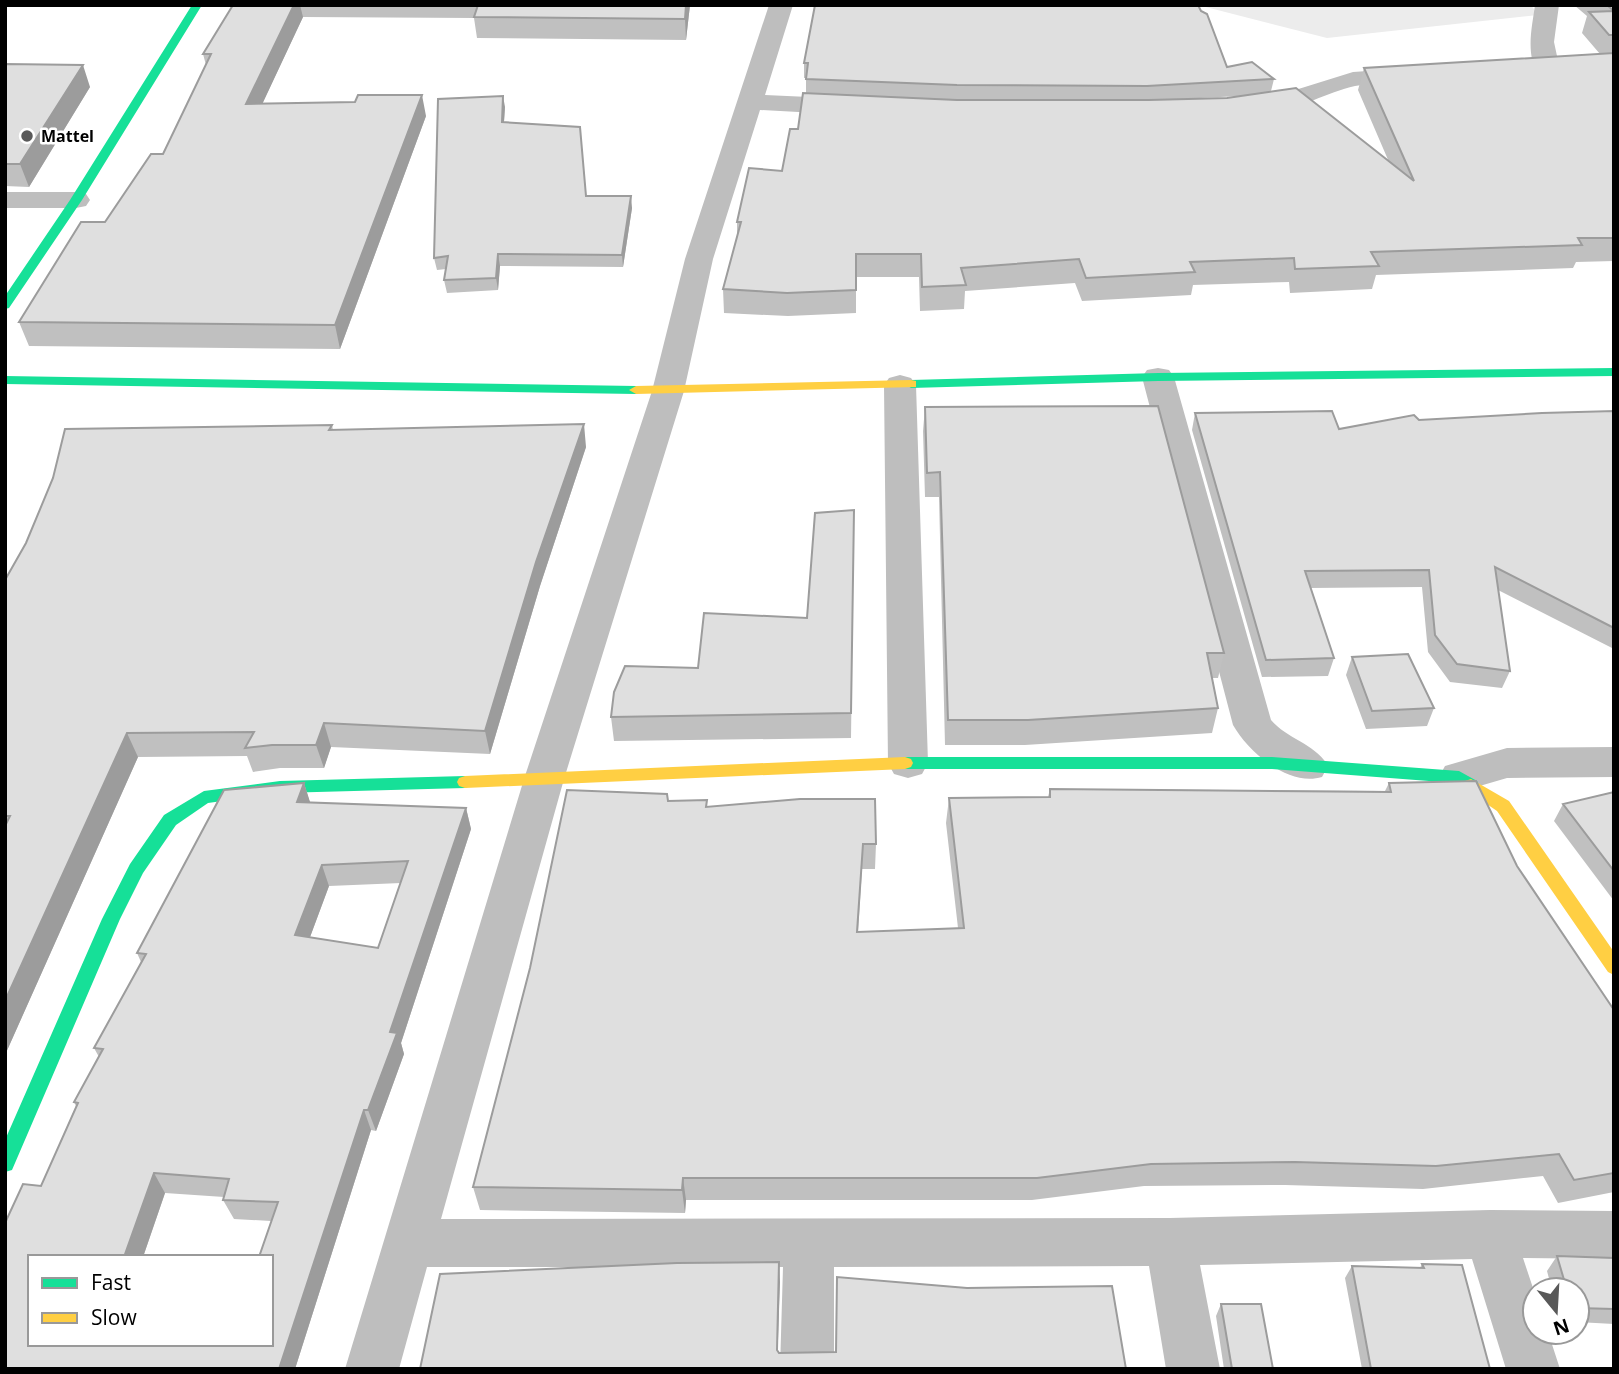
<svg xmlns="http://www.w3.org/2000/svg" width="1619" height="1374" font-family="'Open Sans',sans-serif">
<rect width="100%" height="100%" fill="#fff"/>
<path fill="#ececec" d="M 1198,5 L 1531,5 L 1538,15 L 1327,38 Z"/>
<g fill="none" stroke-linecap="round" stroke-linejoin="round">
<path fill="#bebebe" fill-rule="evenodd" d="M 769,5 L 793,5 L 765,95 L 853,99 L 862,102 L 866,107 L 862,112 L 853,115 L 760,110 L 713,259 L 684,391 L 564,779 L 441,1219 L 1170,1218 L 1490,1210 L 1614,1211 L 1614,1259 L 1523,1258 L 1535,1294 L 1535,1332 L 1548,1332 L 1560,1369 L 1506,1369 L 1472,1259 L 1200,1265 L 1220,1369 L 1166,1369 L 1149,1266 L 834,1267 L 834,1369 L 780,1369 L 783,1267 L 427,1267 L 399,1369 L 345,1369 L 524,779 L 652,391 L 685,259 Z
M 1535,5 L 1559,5 L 1554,42 L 1560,70 L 1557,75 L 1548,77 L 1539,75 C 1525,55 1532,28 1535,5 Z
M 1412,68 L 1421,70 L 1424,75 L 1421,80 C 1399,86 1377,82 1355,86 C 1319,94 1281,121 1244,111 L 1240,106 L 1244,101 L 1276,96 L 1353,72 Z
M 5,192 L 76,192 L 86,194 L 90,200 L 86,206 L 76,208 L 5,208 Z
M 1158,368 L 1169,370 L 1174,377 L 1271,720 C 1287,739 1316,744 1328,766 L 1322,777 C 1289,787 1249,753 1233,725 L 1142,377 L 1147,370 Z
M 900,375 L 911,378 L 916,385 L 928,763 L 922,774 L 908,778 L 894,774 L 888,763 L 884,385 L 889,378 Z
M 1614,747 L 1614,777 L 1507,778 L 1459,792 L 1445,788 L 1439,777 L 1445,766 L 1507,748 Z"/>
<path fill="#16e098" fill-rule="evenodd" d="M 192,5 L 202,5 L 82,200 L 9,308 L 5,309 L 5,296 L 70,200 Z
M 1614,368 L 1614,376 L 1158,381 L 911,388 L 905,384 L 911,380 L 1158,373 Z
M 5,376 L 636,386 L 643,390 L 636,394 L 5,384 Z
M 905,757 L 1272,757 L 1459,771 L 1477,781 L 1479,785 L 1477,789 L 1471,791 L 1455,783 L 1272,769 L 905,769 L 899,767 L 897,763 L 899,759 Z
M 465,776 L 471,778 L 473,782 L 471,786 L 465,788 L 280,793 L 208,803 L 176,825 L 143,873 L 120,919 L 12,1170 L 5,1172 L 5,1140 L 102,919 L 130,864 L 164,815 L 204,791 L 280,781 Z"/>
<path fill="#ffcf43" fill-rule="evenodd" d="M 911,380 L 916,381 L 916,387 L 636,394 L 629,390 L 636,386 Z
M 905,757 L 911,759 L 913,763 L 911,767 L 905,769 L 465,788 L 459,786 L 457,782 L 459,778 L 465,776 Z
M 1471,779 L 1509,801 L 1614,952 L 1614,975 L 1608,972 L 1497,811 L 1465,789 L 1463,785 L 1465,781 Z"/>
</g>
<path fill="#c0c0c0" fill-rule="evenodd" d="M 233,5 L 690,5 L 686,40 L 477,38 L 474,18 L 303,17 L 262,104 L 426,116 L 340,349 L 29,346 L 19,322 L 163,154 L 206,65 L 203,54 Z
M 1574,5 L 1614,5 L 1614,261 L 1576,262 L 1573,268 L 1376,275 L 1372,289 L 1290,293 L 1289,282 L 1193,285 L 1191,295 L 1082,301 L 1075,283 L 965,291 L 964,309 L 920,311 L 919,277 L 856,277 L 856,313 L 788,316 L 724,313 L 723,289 L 737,237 L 737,222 L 782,171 L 798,129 L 806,93 L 806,78 L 804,78 L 804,63 L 1227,67 L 1274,79 L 1271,91 L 1389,162 L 1358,90 L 1364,68 L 1600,54 L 1582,33 L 1587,16 ZM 1241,96 L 1227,98 L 1179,99 Z
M 5,64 L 90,87 L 29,187 L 5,186 Z
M 505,107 L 504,123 L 586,196 L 632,208 L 623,267 L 500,266 L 498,290 L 447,293 L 444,280 L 446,269 L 437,270 L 434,258 Z
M 925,407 L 1224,653 L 1218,678 L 1212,678 L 1218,708 L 1212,733 L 1025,745 L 945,745 L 939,497 L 925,497 L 923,431 Z
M 1614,411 L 1614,649 L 1498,590 L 1510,671 L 1502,688 L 1450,682 L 1428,652 L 1422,587 L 1310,588 L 1334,658 L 1328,676 L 1262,677 L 1192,430 L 1195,413 L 1339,429 L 1419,420 Z
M 332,425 L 333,430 L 586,447 L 540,586 L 490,754 L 331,747 L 324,768 L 280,768 L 253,772 L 247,756 L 138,757 L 5,1055 L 5,580 Z
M 854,510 L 851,738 L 614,741 L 611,717 L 698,668 L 807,618 Z
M 1352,657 L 1434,708 L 1427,726 L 1366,729 L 1346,675 Z
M 304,783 L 310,803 L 466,808 L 471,829 L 401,1043 L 404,1054 L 376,1131 L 371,1130 L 295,1369 L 5,1369 L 41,1186 L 76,1106 L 74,1102 L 99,1057 L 94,1048 L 141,962 L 137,953 ZM 401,883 L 378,948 L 310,937 L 329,886 ZM 165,1193 L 224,1197 L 223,1200 L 234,1219 L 271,1221 L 271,1344 L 30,1257 L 143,1257 Z
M 1389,783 L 1517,866 L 1614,1010 L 1614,1192 L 1558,1203 L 1543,1176 L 1423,1189 L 1285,1185 L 1144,1186 L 1032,1200 L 686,1200 L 685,1213 L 480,1210 L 473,1187 L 668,801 L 707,806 L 876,844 L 875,869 L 862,869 L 858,932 L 958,928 L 946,823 L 949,798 L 1048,797 L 1050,789 L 1385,791 Z
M 1614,792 L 1614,901 L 1554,821 L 1563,804 Z
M 1557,1256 L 1614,1258 L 1614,1324 L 1577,1322 L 1577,1290 L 1552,1290 L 1547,1271 Z
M 1422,1264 L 1490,1369 L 1362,1369 L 1345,1278 L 1352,1266 L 1420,1268 Z
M 1221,1304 L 1273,1369 L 1224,1369 L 1216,1316 Z"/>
<path fill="#9c9c9c" d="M 294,5 L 300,5 L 303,17 L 252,126 L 246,104 Z
M 686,5 L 690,5 L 686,40 L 685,19 Z
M 83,65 L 90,87 L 29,187 L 20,164 Z
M 422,95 L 426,116 L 340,349 L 335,325 Z
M 503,96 L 505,107 L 503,134 L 502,122 Z
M 631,196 L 632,208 L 623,267 L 622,255 Z
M 498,254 L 500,266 L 498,290 L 496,278 Z
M 584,424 L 586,447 L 540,586 L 490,754 L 485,731 L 536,562 Z
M 324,723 L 331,747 L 324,768 L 316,745 Z
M 127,733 L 138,757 L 5,1055 L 5,1001 Z
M 304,783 L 311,805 L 297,802 Z
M 466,808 L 471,829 L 401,1043 L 404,1054 L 376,1131 L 368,1110 L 390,1032 Z
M 322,865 L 329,886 L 303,956 L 295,935 Z
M 364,1110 L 371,1130 L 295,1369 L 279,1369 Z
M 154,1173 L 165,1193 L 143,1257 L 124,1257 Z
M 683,1178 L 686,1200 L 685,1213 L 682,1190 Z
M 779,1262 L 780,1282 L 777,1369 L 777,1350 Z"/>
<path fill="#dfdfdf" stroke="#9c9c9c" stroke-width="2" fill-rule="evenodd" d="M 233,5 L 294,5 L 246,104 L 355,102 L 358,95 L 422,95 L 335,325 L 19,322 L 81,222 L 105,222 L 151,154 L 163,154 L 211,54 L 203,54 Z
M 478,5 L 686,5 L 685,19 L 474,17 Z
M 815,5 L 1198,5 L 1201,11 L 1207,14 L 1227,67 L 1252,62 L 1274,79 L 1147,86 L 957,85 L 806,79 L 808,63 L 804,63 Z
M 1607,5 L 1614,5 L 1614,11 Z
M 1614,11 L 1614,35 L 1609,35 L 1589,12 Z
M 1614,53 L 1614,238 L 1578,238 L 1582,245 L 1371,252 L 1379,266 L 1295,269 L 1294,258 L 1190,262 L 1195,272 L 1086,278 L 1079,259 L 961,268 L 966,285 L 922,287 L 921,254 L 856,254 L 856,290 L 787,293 L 723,289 L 741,222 L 737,222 L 749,168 L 782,171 L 790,129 L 798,129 L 803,93 L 957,100 L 1149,100 L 1227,98 L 1296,88 L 1414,181 L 1364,68 Z
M 5,64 L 83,65 L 20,164 L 5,164 Z
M 503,96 L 502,122 L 580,127 L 586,196 L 631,196 L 622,255 L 498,254 L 496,278 L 444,280 L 448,256 L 434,258 L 438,99 Z
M 1158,406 L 1224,653 L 1207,653 L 1218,708 L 1028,720 L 948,720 L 940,472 L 927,473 L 925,407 Z
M 1332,411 L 1339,429 L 1414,415 L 1419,420 L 1542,413 L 1614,411 L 1614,628 L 1495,567 L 1510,671 L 1457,664 L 1435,635 L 1429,570 L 1305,571 L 1334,658 L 1266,660 L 1195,413 Z
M 584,424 L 536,562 L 485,731 L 324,723 L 316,745 L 272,745 L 245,748 L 254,732 L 127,733 L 5,1001 L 5,826 L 10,816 L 5,816 L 5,580 L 26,543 L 53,478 L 65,429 L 332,425 L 329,430 Z
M 854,510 L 851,713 L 611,717 L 614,692 L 625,666 L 698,668 L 704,613 L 807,618 L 815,513 Z
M 1408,654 L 1434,708 L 1372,711 L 1352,657 Z
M 1476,781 L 1517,866 L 1614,1010 L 1614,1173 L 1574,1180 L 1559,1154 L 1436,1166 L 1295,1162 L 1151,1164 L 1037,1178 L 683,1178 L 682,1190 L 473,1187 L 530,968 L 567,790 L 667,794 L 668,801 L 707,800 L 706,807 L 800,799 L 875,799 L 876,844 L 863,844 L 857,932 L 964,928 L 949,798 L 1050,797 L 1050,789 L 1391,792 L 1389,783 Z
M 304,783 L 297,802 L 466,808 L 390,1032 L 397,1033 L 368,1110 L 364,1110 L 279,1369 L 5,1369 L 5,1223 L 23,1184 L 41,1186 L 78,1103 L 74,1102 L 103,1049 L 94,1048 L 146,954 L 137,953 L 224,790 ZM 408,861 L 378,948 L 295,935 L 322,865 ZM 154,1173 L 229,1179 L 223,1200 L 278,1202 L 259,1257 L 271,1257 L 271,1344 L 30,1344 L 30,1257 L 124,1257 Z
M 1614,792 L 1614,871 L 1563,804 Z
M 1557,1256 L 1614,1258 L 1614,1309 L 1577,1308 L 1577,1290 L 1567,1290 Z
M 779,1262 L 777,1350 L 779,1353 L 836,1352 L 837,1277 L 967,1288 L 1112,1286 L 1126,1369 L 420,1369 L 440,1274 L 677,1263 Z
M 1422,1264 L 1462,1265 L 1490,1369 L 1371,1369 L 1352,1266 L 1424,1268 Z
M 1221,1304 L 1261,1304 L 1273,1369 L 1232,1369 Z"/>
<circle fill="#595959" stroke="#fff" stroke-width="2.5" cx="27" cy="136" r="7"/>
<g text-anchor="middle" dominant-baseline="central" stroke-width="5" stroke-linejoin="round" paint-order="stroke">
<g font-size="16" font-weight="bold" fill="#000" stroke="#fff" text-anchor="start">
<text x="41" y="136">Mattel</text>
</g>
</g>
<rect width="1619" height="1374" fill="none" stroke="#000000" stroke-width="14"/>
<rect x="28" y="1255" width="245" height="91" fill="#ffffff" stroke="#999999" stroke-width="2"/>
<rect x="42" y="1278" width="35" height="10" fill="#16e098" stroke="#999999" stroke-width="2"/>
<text x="91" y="1290" font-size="21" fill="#000000">Fast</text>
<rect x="42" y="1313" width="35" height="10" fill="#ffcf43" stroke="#999999" stroke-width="2"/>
<text x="91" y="1325" font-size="21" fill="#000000">Slow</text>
<g transform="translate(1556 1311) rotate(162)"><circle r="33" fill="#ffffff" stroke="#999999" stroke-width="2"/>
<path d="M0-5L12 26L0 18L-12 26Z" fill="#595959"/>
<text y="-10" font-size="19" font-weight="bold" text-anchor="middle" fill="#000000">N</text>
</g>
</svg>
